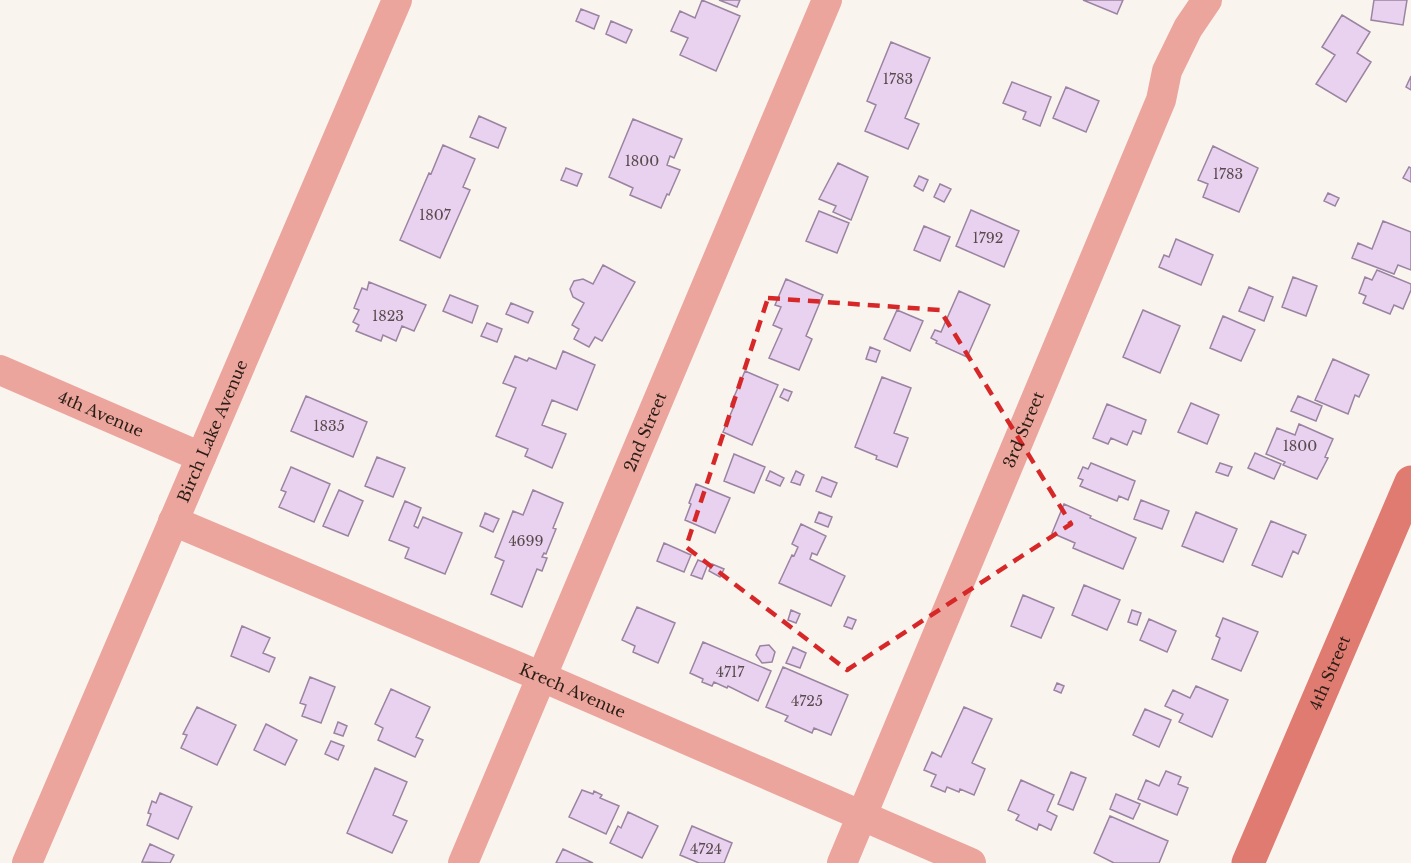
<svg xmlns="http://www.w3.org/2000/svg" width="1411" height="863" font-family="'Libre Baskerville',serif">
<rect width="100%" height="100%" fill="#faf4ef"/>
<path fill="#e9d2f0" stroke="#9a84a1" stroke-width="1.5" d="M 702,0 L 740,16 L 716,71 L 680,55 L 688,38 L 671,31 L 680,11 L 695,18 Z
M 719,0 L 740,0 L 737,7 Z
M 1083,0 L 1123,0 L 1117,14 Z
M 1374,0 L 1407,0 L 1403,25 L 1371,20 Z
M 581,9 L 599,16 L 594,29 L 576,21 Z
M 1342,15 L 1370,32 L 1357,53 L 1371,62 L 1346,102 L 1316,84 L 1335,55 L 1322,47 Z
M 611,21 L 632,30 L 626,43 L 606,34 Z
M 891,42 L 930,58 L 905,118 L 919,124 L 908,149 L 865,131 L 876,105 L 867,101 Z
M 1411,76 L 1411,90 L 1406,87 Z
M 1012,82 L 1051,97 L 1040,126 L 1023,119 L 1026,112 L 1003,103 Z
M 1066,87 L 1099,101 L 1086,132 L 1053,118 Z
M 479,116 L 506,128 L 498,148 L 470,137 Z
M 633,119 L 682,139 L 674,158 L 670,156 L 667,165 L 680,170 L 669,195 L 667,194 L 661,208 L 630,195 L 633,188 L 609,177 Z
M 443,145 L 475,159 L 463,187 L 470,190 L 440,258 L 400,240 L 429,173 L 431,174 Z
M 1213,146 L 1258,168 L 1239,212 L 1203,197 L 1208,184 L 1198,180 Z
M 838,163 L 868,177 L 851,220 L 833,212 L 836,206 L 819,199 Z
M 1409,167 L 1411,168 L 1411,182 L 1403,178 Z
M 566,168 L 582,174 L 577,186 L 561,180 Z
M 919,176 L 928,180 L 923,191 L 914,186 Z
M 940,184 L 951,189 L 944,202 L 934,197 Z
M 1328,193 L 1339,198 L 1335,206 L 1324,201 Z
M 971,210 L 1019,231 L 1004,267 L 956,246 Z
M 819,211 L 849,223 L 837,253 L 806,241 Z
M 1383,221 L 1411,232 L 1411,270 L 1398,265 L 1394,274 L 1352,258 L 1358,243 L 1372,249 Z
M 924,226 L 950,237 L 940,261 L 914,250 Z
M 1176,239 L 1213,255 L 1201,285 L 1159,267 L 1164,255 L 1169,257 Z
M 603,265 L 635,282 L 602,341 L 595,337 L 589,347 L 574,339 L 579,329 L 572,325 L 584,303 L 573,297 L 570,289 L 574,281 L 583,279 L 593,284 Z
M 1377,270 L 1411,284 L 1411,290 L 1403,309 L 1394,305 L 1390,314 L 1363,303 L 1366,296 L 1359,293 L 1365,277 L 1372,280 Z
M 1293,277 L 1317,286 L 1306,316 L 1282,307 Z
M 786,279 L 823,295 L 806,336 L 812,339 L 799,370 L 769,358 L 782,329 L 773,325 L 781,307 L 775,305 Z
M 369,282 L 426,305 L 414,331 L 402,326 L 396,341 L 383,335 L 381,341 L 356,331 L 359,325 L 353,322 L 359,310 L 354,308 L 362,288 L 367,290 Z
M 1249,287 L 1273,297 L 1264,321 L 1239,311 Z
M 959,291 L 990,305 L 967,357 L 936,343 L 937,341 L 931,338 L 935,330 L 941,332 Z
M 450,295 L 478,306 L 472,323 L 443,311 Z
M 511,303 L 533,312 L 528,323 L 506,314 Z
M 897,310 L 923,321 L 910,351 L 884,339 Z
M 1143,310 L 1180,326 L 1160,373 L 1123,357 Z
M 1223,316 L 1255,330 L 1241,361 L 1210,348 Z
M 487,323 L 502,329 L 497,342 L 481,336 Z
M 870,347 L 880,351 L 876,362 L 866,359 Z
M 563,351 L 595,365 L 577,410 L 552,400 L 542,425 L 566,434 L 552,468 L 525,456 L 528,449 L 496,436 L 516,388 L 503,383 L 515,356 L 527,361 L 529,358 L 556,369 Z
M 1333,359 L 1369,375 L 1359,397 L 1355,395 L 1348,414 L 1315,400 Z
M 745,371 L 778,385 L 752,445 L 723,432 L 734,406 L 731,404 Z
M 882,377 L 911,388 L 894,433 L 908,438 L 897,467 L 876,459 L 877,456 L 855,447 Z
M 784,389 L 792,392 L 788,401 L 780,397 Z
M 306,396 L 367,422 L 353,457 L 291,431 Z
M 1298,396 L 1322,406 L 1316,421 L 1291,411 Z
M 1191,403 L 1219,415 L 1207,444 L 1178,432 Z
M 1107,404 L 1146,420 L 1141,434 L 1133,431 L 1127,445 L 1111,438 L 1108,444 L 1093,438 Z
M 1299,424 L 1333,439 L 1325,457 L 1328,458 L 1317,479 L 1283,465 L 1285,462 L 1266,454 L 1277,428 L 1295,435 Z
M 1255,453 L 1281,464 L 1274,479 L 1248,468 Z
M 734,454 L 765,467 L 754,493 L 724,481 Z
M 377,457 L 405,468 L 393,497 L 365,486 Z
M 1091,463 L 1135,481 L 1128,500 L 1119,496 L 1117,501 L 1080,486 L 1083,480 L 1078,478 L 1083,467 L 1088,469 Z
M 1220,463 L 1232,467 L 1228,476 L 1216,472 Z
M 291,467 L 330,484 L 314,522 L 279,507 L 286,492 L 281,490 Z
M 770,471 L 784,478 L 780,486 L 766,480 Z
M 796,471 L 804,475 L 800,485 L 791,482 Z
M 822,477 L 837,483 L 831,497 L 816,491 Z
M 696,484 L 730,498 L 715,533 L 685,520 L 691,504 L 689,503 Z
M 339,490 L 363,501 L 348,536 L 323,526 Z
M 533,490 L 563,503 L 553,528 L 556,529 L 546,554 L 544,553 L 542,557 L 547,558 L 542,571 L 537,569 L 522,607 L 491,594 L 504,561 L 495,557 L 513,511 L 523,515 Z
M 1141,500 L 1169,511 L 1162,529 L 1134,519 Z
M 405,501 L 421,508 L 414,526 L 418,528 L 423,517 L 462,533 L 445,574 L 405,558 L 409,548 L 389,540 Z
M 1064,504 L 1091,516 L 1090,518 L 1136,538 L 1123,569 L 1073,548 L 1075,543 L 1052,533 Z
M 819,512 L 832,517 L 828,527 L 815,522 Z
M 1196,512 L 1237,529 L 1223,562 L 1182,546 Z
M 485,513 L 499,519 L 493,532 L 480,526 Z
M 1271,521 L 1306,535 L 1298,554 L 1293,551 L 1282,577 L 1252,565 Z
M 801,524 L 826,536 L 817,555 L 812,553 L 810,559 L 845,576 L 831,606 L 779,583 L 792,555 L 794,556 L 798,547 L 792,544 Z
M 664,543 L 691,555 L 684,572 L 657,561 Z
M 698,560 L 708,564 L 702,579 L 691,575 Z
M 712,564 L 724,569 L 720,577 L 709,571 Z
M 1084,585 L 1120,600 L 1107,630 L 1072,615 Z
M 1023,595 L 1054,608 L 1041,638 L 1011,626 Z
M 637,607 L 675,623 L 658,663 L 633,652 L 635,646 L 622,640 Z
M 791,610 L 800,614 L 796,623 L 788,620 Z
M 1132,610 L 1141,613 L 1137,625 L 1128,622 Z
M 848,617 L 856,620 L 852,629 L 844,626 Z
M 1223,618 L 1258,632 L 1241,671 L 1212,659 L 1220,638 L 1216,636 Z
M 1149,619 L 1176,631 L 1167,652 L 1140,640 Z
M 242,626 L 270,638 L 263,653 L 275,658 L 269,672 L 231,656 Z
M 703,642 L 771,671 L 758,701 L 728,686 L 727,688 L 714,682 L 712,686 L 702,682 L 703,679 L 690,673 Z
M 769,645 L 775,652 L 772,662 L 762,663 L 756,655 L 760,646 Z
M 793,647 L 806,653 L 800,668 L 786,663 Z
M 783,667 L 848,695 L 831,735 L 814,728 L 812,733 L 785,721 L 788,716 L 766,707 Z
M 310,677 L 335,687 L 321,723 L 302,716 L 306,705 L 300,703 Z
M 1057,683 L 1064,686 L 1061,693 L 1054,690 Z
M 1196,686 L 1228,700 L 1212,737 L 1179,722 L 1183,714 L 1165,706 L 1173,690 L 1190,698 Z
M 391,689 L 430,707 L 416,737 L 423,740 L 415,757 L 378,740 L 383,728 L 375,724 Z
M 197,707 L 236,725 L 217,765 L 181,748 L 187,735 L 183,734 Z
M 964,707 L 992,719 L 972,763 L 985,769 L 974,795 L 960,789 L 959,792 L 947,787 L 945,792 L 931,786 L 936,775 L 924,770 L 932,752 L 941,757 Z
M 1145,709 L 1171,720 L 1159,747 L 1133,735 Z
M 338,722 L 347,726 L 343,736 L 334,733 Z
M 266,724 L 297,740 L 285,765 L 254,750 Z
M 331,741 L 344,746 L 338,760 L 325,754 Z
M 375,768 L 407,782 L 393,815 L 407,821 L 392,853 L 347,833 Z
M 1166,771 L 1181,777 L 1178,784 L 1188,788 L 1177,815 L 1138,799 L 1146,780 L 1159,786 Z
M 1071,772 L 1086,778 L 1073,810 L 1058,804 Z
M 1021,780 L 1054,795 L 1047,811 L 1057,816 L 1051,830 L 1039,824 L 1037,830 L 1016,820 L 1019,815 L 1008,810 Z
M 582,790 L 593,794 L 594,791 L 602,795 L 600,798 L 619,806 L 606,834 L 569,817 Z
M 160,793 L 192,807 L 178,839 L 147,825 L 151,814 L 148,813 L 152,801 L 156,803 Z
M 1116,794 L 1140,804 L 1133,819 L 1110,809 Z
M 628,812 L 658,826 L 642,858 L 610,843 L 618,826 L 621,828 Z
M 1110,816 L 1168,841 L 1159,863 L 1114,863 L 1094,853 Z
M 692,826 L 732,843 L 724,863 L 699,863 L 680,855 Z
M 150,844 L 174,855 L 170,863 L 142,862 Z
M 563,849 L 593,863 L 556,863 Z"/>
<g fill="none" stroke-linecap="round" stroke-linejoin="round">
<g stroke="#eba59d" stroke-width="30">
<path id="s1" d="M 0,370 L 201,457"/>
<path id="s2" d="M 173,521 L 542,677 L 971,863"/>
<path id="s3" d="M 27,863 L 397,0"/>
<path id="s4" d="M 463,863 L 827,0"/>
<path id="s5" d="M 842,863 L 1161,100 L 1167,71 L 1188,28 L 1207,0"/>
</g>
<path stroke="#e07b71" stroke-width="33" id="s6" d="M 1248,863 L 1411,482"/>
</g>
<path fill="none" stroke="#d62828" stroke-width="4.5" stroke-dasharray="12 8" stroke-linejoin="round" d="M 768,298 L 940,310 L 1071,524 L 847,670 L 686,547 Z"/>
<g text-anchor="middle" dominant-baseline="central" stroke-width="4.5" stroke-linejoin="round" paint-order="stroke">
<g font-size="14" fill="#594a4c">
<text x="898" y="79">1783</text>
<text x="642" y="161">1800</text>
<text x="1228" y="174">1783</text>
<text x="435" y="215">1807</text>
<text x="988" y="238">1792</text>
<text x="388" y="316">1823</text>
<text x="329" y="426">1835</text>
<text x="1300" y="446">1800</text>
<text x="526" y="541">4699</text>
<text x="730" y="672">4717</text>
<text x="807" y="701">4725</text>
<text x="706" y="849">4724</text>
</g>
<g font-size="16" fill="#291d15" stroke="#fff">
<text stroke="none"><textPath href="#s1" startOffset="110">4th Avenue</textPath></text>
<text stroke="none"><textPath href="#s5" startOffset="470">3rd Street</textPath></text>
<text stroke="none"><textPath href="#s3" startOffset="470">Birch Lake Avenue</textPath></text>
<text stroke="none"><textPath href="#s4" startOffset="468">2nd Street</textPath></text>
<text stroke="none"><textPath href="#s6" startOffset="207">4th Street</textPath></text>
<text stroke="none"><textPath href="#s2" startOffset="434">Krech Avenue</textPath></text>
</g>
</g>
</svg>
